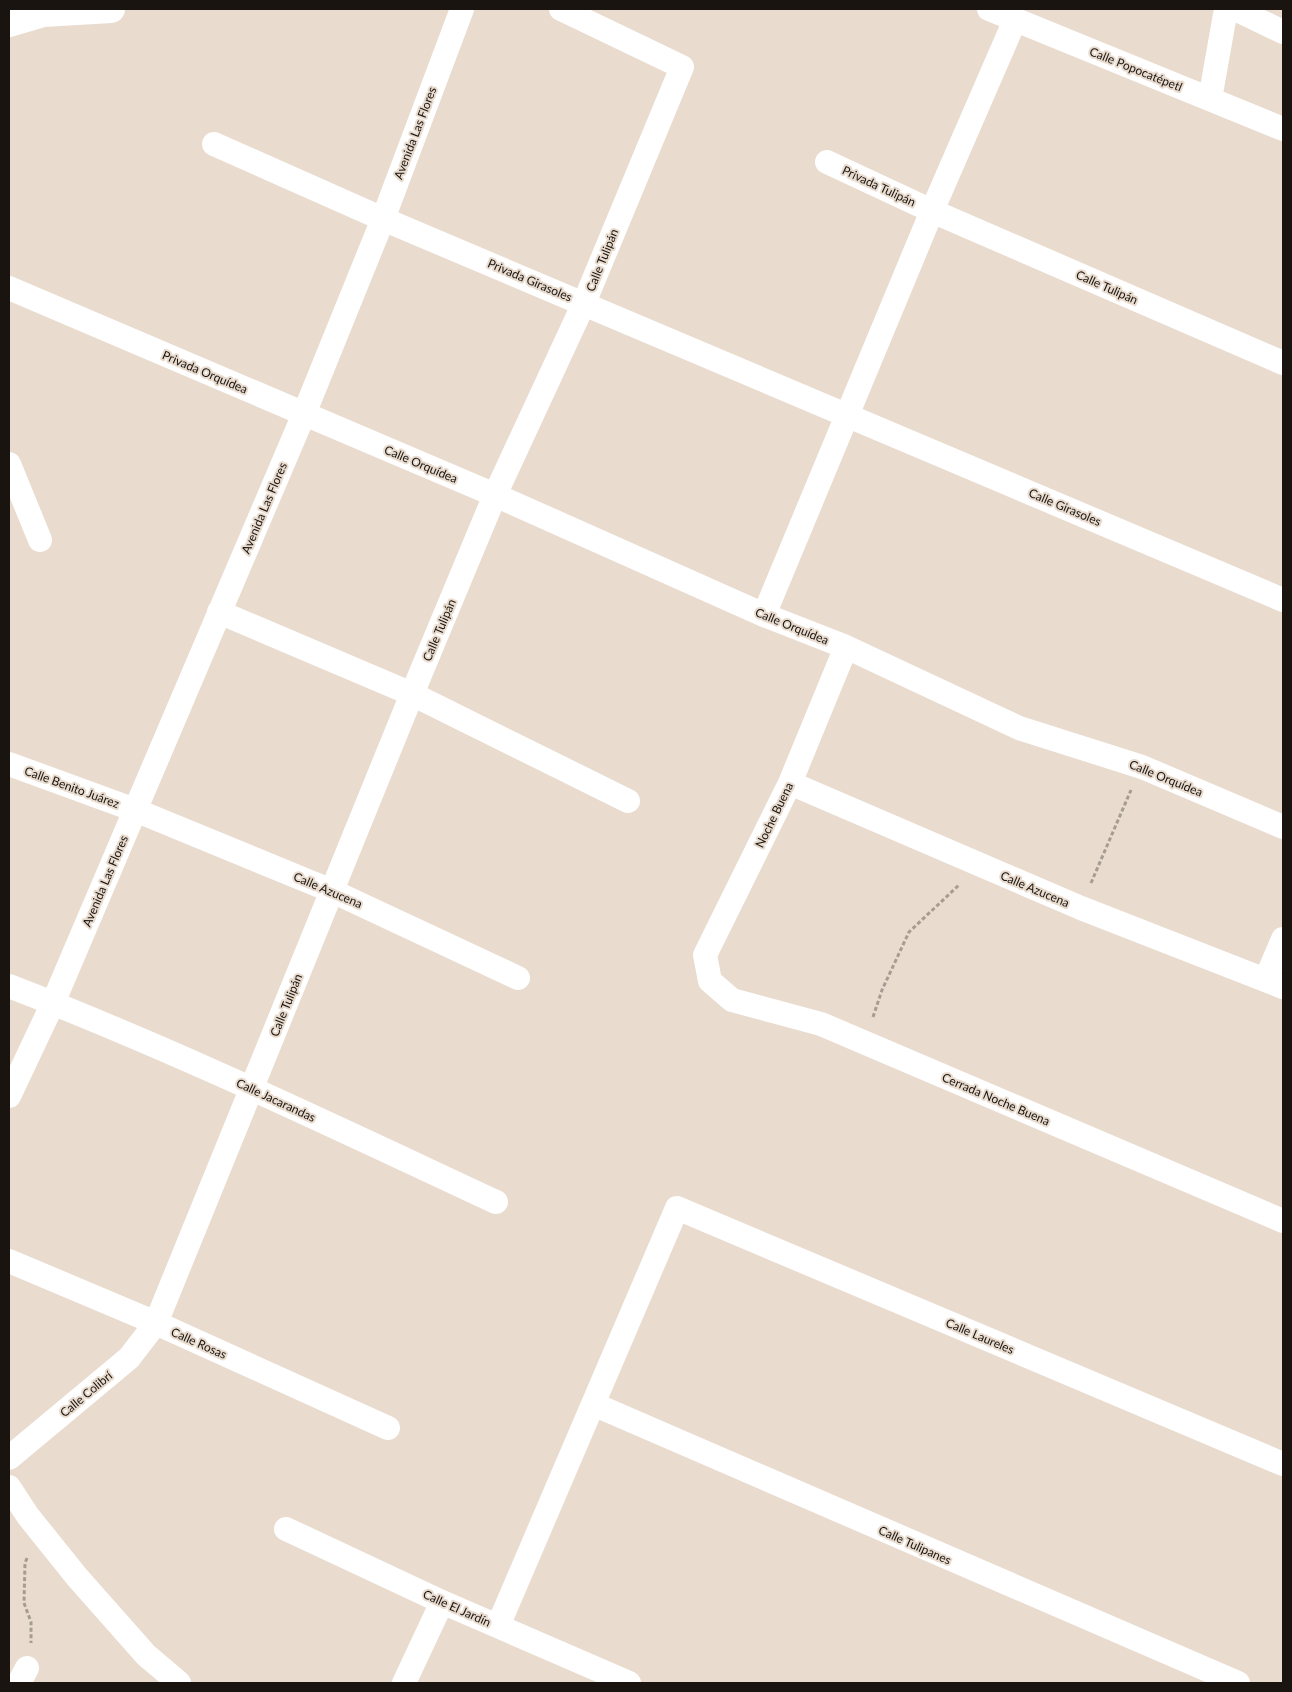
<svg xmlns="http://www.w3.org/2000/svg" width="1292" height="1692" font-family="Lato,sans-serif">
<rect width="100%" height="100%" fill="#e9dccf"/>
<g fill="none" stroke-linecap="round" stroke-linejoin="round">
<path stroke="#a69c92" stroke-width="3" stroke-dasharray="4 2.5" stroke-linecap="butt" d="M 1091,883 L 1131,790
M 873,1017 L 882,990 L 909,932 L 959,885
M 27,1558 L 25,1563 L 24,1603 L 31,1622 L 31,1643"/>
<path stroke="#fff" stroke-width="24" d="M 989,9 L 1283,129
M 1235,9 L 1283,32
M 1210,99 L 1226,9
M 214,144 L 383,219 L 1283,600
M 827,162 L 932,211 L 1283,363
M 9,288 L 495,495 L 764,615 L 846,647 L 1019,728 L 1142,767 L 1283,827
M 9,464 L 40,540
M 219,612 L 412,694 L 628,801
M 764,615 L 932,211 L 1015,20
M 846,647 L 790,783 L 705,955 L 710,981 L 732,1000 L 821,1024 L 1283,1221
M 9,764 L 135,810 L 332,891 L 518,978
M 790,783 L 1081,908 L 1283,987
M 1266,979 L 1283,939
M 9,986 C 175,1050 335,1127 496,1202
M 9,1096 L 53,1003 L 304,414 L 383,219 L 462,9
M 9,1261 L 156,1323 L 388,1428
M 593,1404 L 1238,1683
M 9,1458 L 129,1358 L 156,1323 L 412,694 L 495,495 L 584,303 L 682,67 L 561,9
M 9,1487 L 28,1516 L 77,1577 L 146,1655 L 179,1683
M 286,1529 L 442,1602 L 629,1683
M 498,1626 L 677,1208 L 1283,1464
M 19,1683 L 27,1668
M 404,1683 L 442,1602"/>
<path stroke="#fff" stroke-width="28" d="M 9,23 L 43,13 L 111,9"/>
</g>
<g text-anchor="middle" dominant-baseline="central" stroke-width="4" stroke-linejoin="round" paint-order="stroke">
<g font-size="12" fill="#191410" stroke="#e9dccf">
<text transform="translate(1136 69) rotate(22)">Calle Popocatépetl</text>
<text transform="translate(415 133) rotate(-69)">Avenida Las Flores</text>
<text transform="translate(879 186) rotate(25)">Privada Tulipán</text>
<text transform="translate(602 260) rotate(-68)">Calle Tulipán</text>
<text transform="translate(530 280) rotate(23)">Privada Girasoles</text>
<text transform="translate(1107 287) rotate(24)">Calle Tulipán</text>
<text transform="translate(205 372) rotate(23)">Privada Orquídea</text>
<text transform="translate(421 464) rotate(23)">Calle Orquídea</text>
<text transform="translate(1065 507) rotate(23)">Calle Girasoles</text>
<text transform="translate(264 508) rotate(-67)">Avenida Las Flores</text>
<text transform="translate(792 626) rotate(22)">Calle Orquídea</text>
<text transform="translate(439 630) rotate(-67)">Calle Tulipán</text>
<text transform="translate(1166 778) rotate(22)">Calle Orquídea</text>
<text transform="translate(72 787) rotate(20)">Calle Benito Juárez</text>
<text transform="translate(774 815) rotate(-64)">Noche Buena</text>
<text transform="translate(105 881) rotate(-67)">Avenida Las Flores</text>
<text transform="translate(1035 889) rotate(23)">Calle Azucena</text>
<text transform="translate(328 890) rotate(23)">Calle Azucena</text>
<text transform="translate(286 1005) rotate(-68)">Calle Tulipán</text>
<text transform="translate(996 1099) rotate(23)">Cerrada Noche Buena</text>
<text transform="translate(276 1100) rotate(25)">Calle Jacarandas</text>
<text transform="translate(980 1336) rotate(23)">Calle Laureles</text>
<text transform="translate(199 1343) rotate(24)">Calle Rosas</text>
<text transform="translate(86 1394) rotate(-40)">Calle Colibrí</text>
<text transform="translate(915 1545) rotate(24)">Calle Tulipanes</text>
<text transform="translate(457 1608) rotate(24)">Calle El Jardín</text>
</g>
</g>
<rect width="1292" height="1692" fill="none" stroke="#191410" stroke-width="20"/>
</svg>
